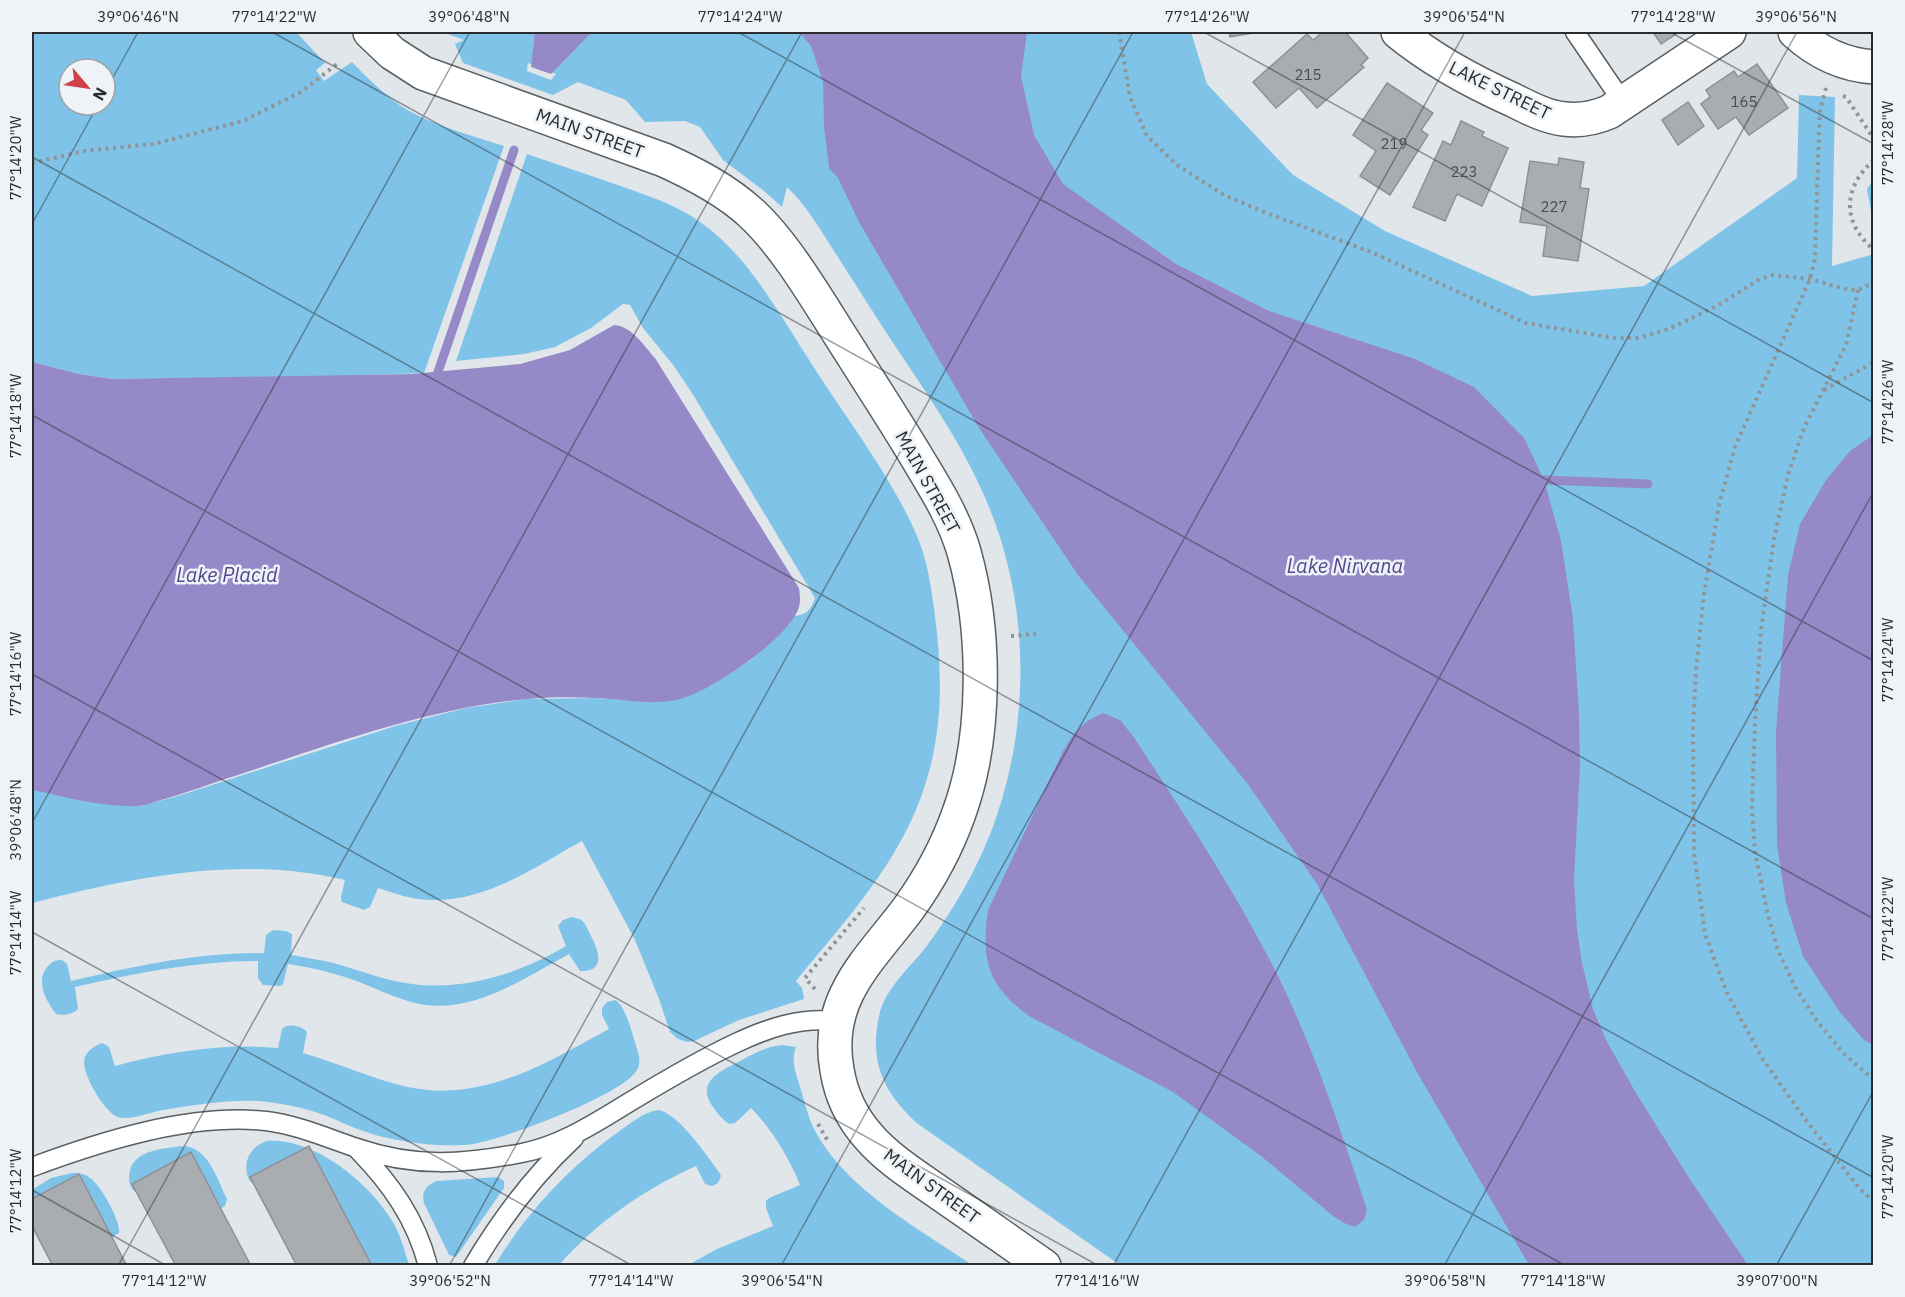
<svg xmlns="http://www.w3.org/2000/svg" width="1905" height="1297" font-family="'IBM Plex Sans',sans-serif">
<rect width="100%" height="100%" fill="#e0e6ea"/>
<path fill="#7fc4e8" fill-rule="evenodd" d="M 32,32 L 296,32 L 325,63 L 316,70 L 324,81 L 352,62 C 368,79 385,95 404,108 C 434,126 471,135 504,146 L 424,373 L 307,377 L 113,379 L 79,374 L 32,362 ZM 69,69 L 105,69 L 105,105 L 69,105 Z
M 443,32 L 1191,32 L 1207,84 L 1293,175 L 1385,231 L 1532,296 L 1644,286 L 1797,178 L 1799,95 L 1835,97 L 1832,266 L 1874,254 L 1873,1265 L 1120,1265 L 918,1124 C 884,1093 869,1063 879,1016 C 885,988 909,969 926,947 C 952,912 975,873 991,832 C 1032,724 1031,599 983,493 C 957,434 917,380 882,326 C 866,301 850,276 834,251 C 820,229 806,205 787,187 L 782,207 L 764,191 L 723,160 L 700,127 L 685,121 L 645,122 L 626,100 L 578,82 L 553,95 L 463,63 L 455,44 L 464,40 ZM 528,63 L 556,74 L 551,80 L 527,71 Z
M 527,154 C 555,164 584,173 612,183 C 642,194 674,203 700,222 C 749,256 779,314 811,363 C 846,418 895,481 919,541 C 927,562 931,585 934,608 C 942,667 944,725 926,782 C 903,859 846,920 796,981 L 802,988 L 804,999 L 739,1020 L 694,1041 L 687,1042 L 678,1039 L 670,1032 L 659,999 L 635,940 L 582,841 C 531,869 480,907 418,899 C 404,897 391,892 378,888 L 370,907 L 364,910 L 342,902 L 341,897 L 345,880 C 242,855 133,877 32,903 L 32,790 L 111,805 L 140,806 L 178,796 L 395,726 L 466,708 L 527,699 L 595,698 L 653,702 L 710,686 L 749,661 L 774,639 L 794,616 C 806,615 811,610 815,598 L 692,393 L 674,366 L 643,328 L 630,305 L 623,304 L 591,328 L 555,347 L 524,354 L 456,361 Z
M 1873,181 L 1873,222 L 1867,189 Z
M 572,917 C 574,918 578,918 581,920 C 586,923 588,931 591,936 C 599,951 606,972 580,971 L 569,954 C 521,980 468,1018 411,1002 C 390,996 371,986 351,979 C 330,972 310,967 288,964 L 283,984 L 280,986 L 263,985 L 258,978 L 258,961 C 196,961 135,973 75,987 L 78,1009 C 73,1014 63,1016 56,1014 C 46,1001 34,980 49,965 C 53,961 56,960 62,960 L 67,964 L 71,981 C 135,966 198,952 264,953 L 266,935 L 273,930 L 286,931 L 292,934 L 291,955 C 307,958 322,960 337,964 C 362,971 386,981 412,984 C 467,991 520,973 566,946 L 558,926 L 563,920 Z
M 615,1000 C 626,1005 634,1040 638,1052 C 640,1058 640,1065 637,1070 C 623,1095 504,1139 473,1144 C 444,1148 412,1143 383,1137 C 362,1132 344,1123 324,1115 C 302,1107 280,1103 258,1101 C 226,1100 194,1105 163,1110 C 150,1112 131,1121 118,1117 C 105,1113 83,1076 84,1061 C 85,1052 94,1046 102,1043 L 109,1047 L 115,1066 C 168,1052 223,1043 278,1048 L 282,1029 C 288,1023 301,1025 307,1032 L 303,1053 C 338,1063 372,1079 408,1087 C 483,1103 546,1063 609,1029 L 602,1015 L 602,1008 L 607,1002 Z
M 782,1045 L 796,1047 C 790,1061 797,1076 801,1090 C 805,1103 808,1117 814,1129 C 845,1189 918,1228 972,1265 L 688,1265 L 717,1249 L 773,1226 L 766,1208 L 766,1201 L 769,1198 L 800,1185 C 788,1156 773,1131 751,1108 L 735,1123 L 729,1124 C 723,1120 717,1113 713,1107 C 694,1081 723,1070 742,1060 C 755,1053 768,1046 782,1045 Z
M 657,1110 C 677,1111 707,1156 719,1172 L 721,1176 L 718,1183 L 712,1186 L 705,1184 L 696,1166 C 643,1190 597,1222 559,1265 L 495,1265 C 526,1213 571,1165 621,1130 C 632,1122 643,1113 657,1110 Z
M 267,1141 C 314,1138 367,1181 391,1219 C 400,1233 404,1249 409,1265 L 326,1265 L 249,1180 C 242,1163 249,1147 267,1141 Z
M 182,1146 C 208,1146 217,1179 227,1199 L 225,1206 L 205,1218 L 137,1193 C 131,1189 129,1184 129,1177 C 130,1150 161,1149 182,1146 Z
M 72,1173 C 79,1173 84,1173 90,1178 C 101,1185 121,1222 119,1233 L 98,1245 L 37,1232 L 32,1229 L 32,1190 L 51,1178 Z
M 498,1177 L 504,1181 L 504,1188 L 456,1257 L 449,1255 L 424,1203 C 421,1192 426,1185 437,1181 Z"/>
<path fill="#958ac7" d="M 535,32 L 592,32 L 551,74 L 531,67 Z
M 799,32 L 1027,32 L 1021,76 L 1034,135 L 1063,184 L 1176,264 L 1269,311 L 1415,359 L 1474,387 L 1524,438 L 1544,480 L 1561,541 L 1573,619 L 1579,713 L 1580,766 L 1574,880 L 1577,930 L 1582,963 L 1593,1009 L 1607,1042 L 1636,1093 L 1689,1178 L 1748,1265 L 1529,1265 L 1418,1074 L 1317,884 L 1247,783 L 1078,575 L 979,428 L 859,222 L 838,178 L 829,168 L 824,127 L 823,82 L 811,46 Z
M 614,325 C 632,326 644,346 655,358 L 799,588 C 800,595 801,603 798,610 C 786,639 719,685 689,696 C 659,708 626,699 595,698 C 573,697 549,697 527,699 C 433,707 328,745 238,775 C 212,783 187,793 161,800 C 154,802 146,805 139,806 C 104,808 66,797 32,790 L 32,362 L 79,374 L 113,379 L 412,374 L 520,364 L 570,350 Z
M 1873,435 L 1873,1045 L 1864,1040 L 1839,1011 L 1803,956 L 1786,903 L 1777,845 L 1776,731 L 1788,575 L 1800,524 L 1826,480 L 1850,451 Z
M 1103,713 L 1120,720 L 1133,736 C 1184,814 1236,892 1278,976 C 1315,1051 1341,1131 1367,1210 L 1364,1220 L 1355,1227 L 1344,1223 L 1333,1216 L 1261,1156 L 1173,1092 L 1029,1016 C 987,985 981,960 988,910 L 1062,753 C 1074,732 1081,723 1103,713 Z"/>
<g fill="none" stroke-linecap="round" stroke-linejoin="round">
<path stroke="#958ac7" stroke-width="9" d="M 438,372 L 514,150
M 1544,480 L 1648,484"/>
</g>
<path fill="#a9acb1" stroke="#8d9095" stroke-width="1.5" d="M 1229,32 L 1259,32 L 1230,37 Z
M 1323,32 L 1345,32 L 1368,58 L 1361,65 L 1364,67 L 1317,108 L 1299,88 L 1276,108 L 1253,82 L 1307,34 L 1313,40 Z
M 1653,32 L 1679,32 L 1661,44 Z
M 1757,64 L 1788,108 L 1749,135 L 1736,117 L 1718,129 L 1701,104 L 1710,97 L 1706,90 L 1734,71 L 1738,77 Z
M 1387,83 L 1433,113 L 1421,130 L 1428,135 L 1390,195 L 1360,176 L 1376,151 L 1353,135 Z
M 1688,102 L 1704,126 L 1678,145 L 1662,120 Z
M 1461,121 L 1484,132 L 1482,136 L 1508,148 L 1482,206 L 1457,194 L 1445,221 L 1413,207 L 1443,141 L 1451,145 Z
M 1559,158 L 1584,162 L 1580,188 L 1589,189 L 1578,261 L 1543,256 L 1547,226 L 1520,222 L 1530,161 L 1558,165 Z
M 309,1146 L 372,1266 L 297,1266 L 250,1177 Z
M 191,1152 L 251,1266 L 176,1266 L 132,1184 Z
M 79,1174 L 127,1266 L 53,1266 L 32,1226 L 32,1199 Z"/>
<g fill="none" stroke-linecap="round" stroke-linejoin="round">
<defs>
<path id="service" d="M 1575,32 L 1624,104
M 358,1150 C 391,1184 416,1219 428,1266
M 32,1167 C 102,1141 190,1113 266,1121 C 298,1125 327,1138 357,1148 C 415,1168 464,1164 522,1153 C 563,1145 598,1121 633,1100 C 666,1080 700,1060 736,1043 C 768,1028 800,1017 836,1021
M 473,1266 C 501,1219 534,1175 574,1138"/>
<path id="minor" d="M 1398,32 C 1432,60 1473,82 1513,100 C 1529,108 1546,117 1564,119 C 1580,121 1595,118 1609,112 L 1729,32
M 1795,32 C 1817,52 1843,65 1874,67"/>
<path id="tertiary" d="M 370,32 L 392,53 L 423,73 L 664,160 C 695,174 726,190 751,213 C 788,247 822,308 850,351 C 874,389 899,427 922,466 C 939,494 955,521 964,552 C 986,630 987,736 959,813 C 947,847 929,880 908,909 C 869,961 824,998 837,1070 C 841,1095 852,1118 869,1137 C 888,1159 914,1175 938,1192 C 973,1216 1008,1241 1044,1266"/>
</defs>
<use href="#service" stroke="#5a5f62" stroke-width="21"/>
<use href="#minor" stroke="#5a5f62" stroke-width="36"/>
<use href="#tertiary" stroke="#5a5f62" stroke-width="36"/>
<path stroke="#909497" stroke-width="4" stroke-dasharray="3 4.5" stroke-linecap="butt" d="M 1119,32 L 1130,97 L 1147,136 L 1177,165 L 1224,195 L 1269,214 L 1371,252 L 1526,323 L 1615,338 L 1637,338 L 1657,333 L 1675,326 L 1717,306 L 1760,279 L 1773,275 L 1810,279 L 1844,289 L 1858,290 L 1874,282
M 1826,88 L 1820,110 L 1819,130 L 1815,259 L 1810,279 L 1735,447 L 1719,505 L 1704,594 L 1696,670 L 1693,728 L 1694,852 L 1705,934 L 1727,993 L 1762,1058 L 1805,1119 L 1860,1189 L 1874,1202
M 1843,96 L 1846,97 L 1874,139
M 1874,160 C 1842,188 1842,223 1874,250
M 32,163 L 84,151 L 154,144 L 243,121 L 301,92 L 337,64
M 1858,290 L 1846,345 L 1804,428 L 1788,475 L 1774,539 L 1761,630 L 1755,722 L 1752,807 L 1755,852 L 1768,915 L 1778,950 L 1795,987 L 1817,1021 L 1843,1053 L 1874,1080
M 1824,390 L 1874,362
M 1011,636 L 1036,634
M 815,989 L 805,978 L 864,908
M 818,1124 L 828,1141"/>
<use href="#service" stroke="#fff" stroke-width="18"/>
<use href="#minor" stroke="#fff" stroke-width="33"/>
<use href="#tertiary" stroke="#fff" stroke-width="33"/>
</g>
<path fill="none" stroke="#2b2d2f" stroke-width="1.5" stroke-opacity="0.45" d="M 272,32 L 1874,919M 738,32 L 1874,661M 1204,32 L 1874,403M 1670,32 L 1874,144M 105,92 L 138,32M 32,157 L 1874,1178M 32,224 L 98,105M 32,415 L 1566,1266M 32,674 L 1099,1266M 32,823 L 470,32M 32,932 L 633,1266M 32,1190 L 167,1266M 118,1266 L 802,32M 449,1266 L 1133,32M 781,1266 L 1465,32M 1113,1266 L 1797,32M 1444,1266 L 1874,491M 1776,1266 L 1874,1090"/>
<g text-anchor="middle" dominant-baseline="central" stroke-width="5" stroke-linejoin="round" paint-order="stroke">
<g font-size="15" fill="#4a4d50">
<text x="1308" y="74">215</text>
<text x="1744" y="101">165</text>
<text x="1394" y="143">219</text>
<text x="1464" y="171">223</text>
<text x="1554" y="206">227</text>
</g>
<g font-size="18" fill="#2b2d2f" stroke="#edf3f7">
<text transform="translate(1500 90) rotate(26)">LAKE STREET</text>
<text transform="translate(590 133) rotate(20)">MAIN STREET</text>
<text transform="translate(928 482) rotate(61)">MAIN STREET</text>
<text transform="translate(932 1186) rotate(36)">MAIN STREET</text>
</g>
<g font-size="20" font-style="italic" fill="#56458f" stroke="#edf3f7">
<text x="1345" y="565">Lake Nirvana</text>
<text x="227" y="574">Lake Placid</text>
</g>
</g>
<rect width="1905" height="1297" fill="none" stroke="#edf3f7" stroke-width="66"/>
<g transform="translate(87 87) rotate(119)"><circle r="28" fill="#edf3f7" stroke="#9fa4a7" stroke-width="1.5"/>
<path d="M0-4.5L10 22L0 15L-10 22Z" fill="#d14149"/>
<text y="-9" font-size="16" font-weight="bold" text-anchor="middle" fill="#2b2d2f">N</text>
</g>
<rect x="33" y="33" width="1839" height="1231" fill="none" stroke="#2b2d2f" stroke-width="2"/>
<g font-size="15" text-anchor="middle" fill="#2b2d2f">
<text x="138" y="22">39°06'46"N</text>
<text x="274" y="22">77°14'22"W</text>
<text x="469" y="22">39°06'48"N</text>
<text x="740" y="22">77°14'24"W</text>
<text x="1207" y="22">77°14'26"W</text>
<text x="1464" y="22">39°06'54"N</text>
<text x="1673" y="22">77°14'28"W</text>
<text x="1796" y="22">39°06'56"N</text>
<text transform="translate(1888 143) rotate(-90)" y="5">77°14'28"W</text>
<text transform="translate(16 158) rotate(-90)" y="5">77°14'20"W</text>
<text transform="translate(1888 402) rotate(-90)" y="5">77°14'26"W</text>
<text transform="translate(16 416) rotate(-90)" y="5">77°14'18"W</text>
<text transform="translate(1888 660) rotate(-90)" y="5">77°14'24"W</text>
<text transform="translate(16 674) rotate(-90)" y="5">77°14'16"W</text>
<text transform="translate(16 820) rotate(-90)" y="5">39°06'48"N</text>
<text transform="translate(1888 919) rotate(-90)" y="5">77°14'22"W</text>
<text transform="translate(16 933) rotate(-90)" y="5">77°14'14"W</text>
<text transform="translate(1888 1177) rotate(-90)" y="5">77°14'20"W</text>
<text transform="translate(16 1191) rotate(-90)" y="5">77°14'12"W</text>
<text x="164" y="1286">77°14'12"W</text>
<text x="450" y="1286">39°06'52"N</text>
<text x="631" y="1286">77°14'14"W</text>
<text x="782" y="1286">39°06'54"N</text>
<text x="1097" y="1286">77°14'16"W</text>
<text x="1445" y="1286">39°06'58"N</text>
<text x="1563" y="1286">77°14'18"W</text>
<text x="1777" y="1286">39°07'00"N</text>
</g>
</svg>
